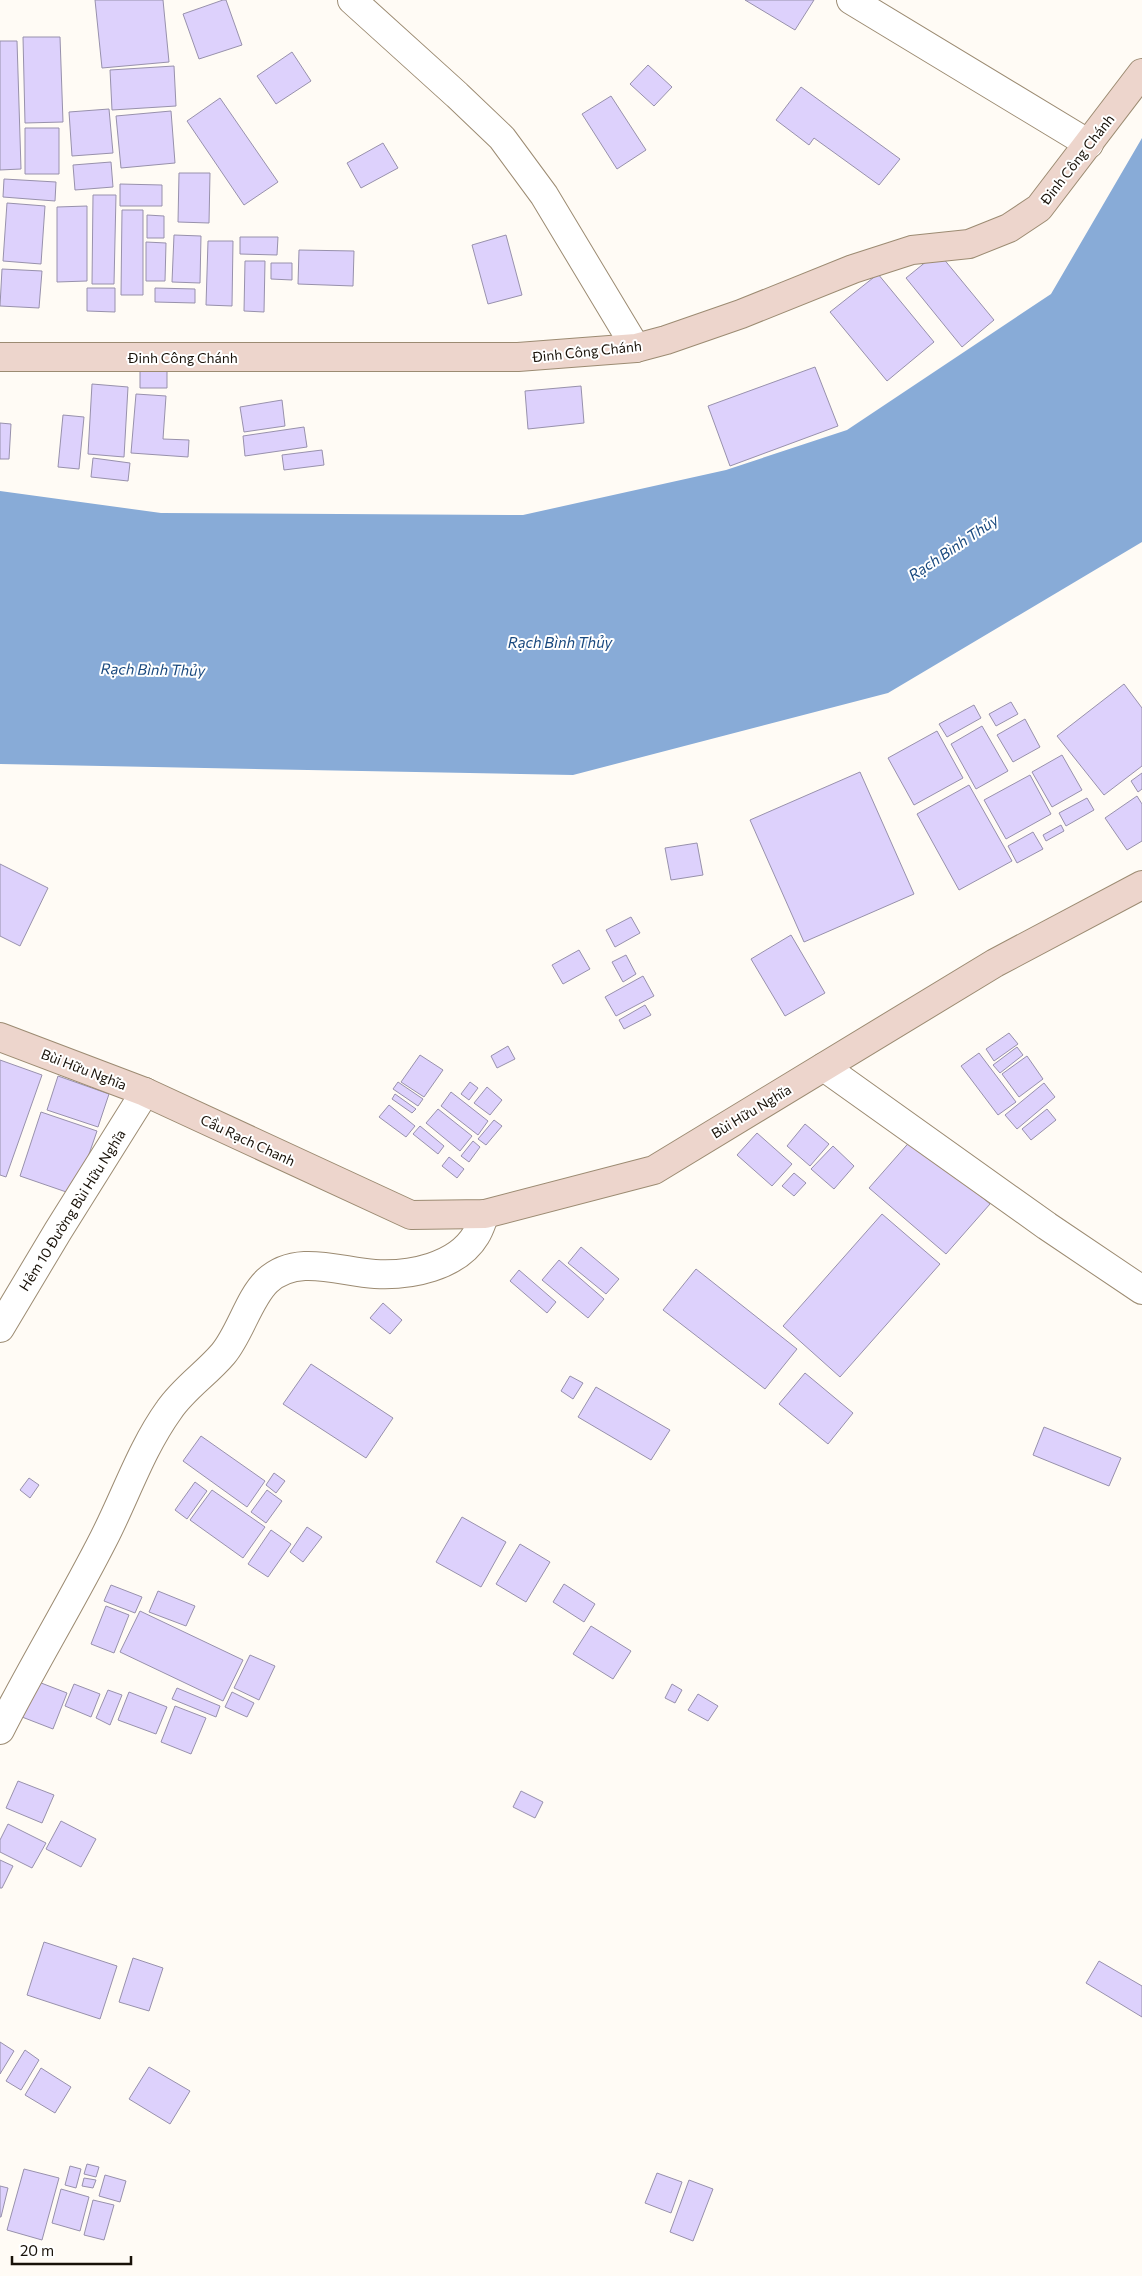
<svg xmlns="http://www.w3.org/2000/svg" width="1142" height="2276" font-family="Commissioner,sans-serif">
<rect width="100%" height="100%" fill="#fffbf5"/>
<path fill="#88abd7" d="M 1142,138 L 1142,542 L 888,693 L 573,775 L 0,764 L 0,491 L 161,513 L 523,515 L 726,470 L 847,430 L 1051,294 Z"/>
<path fill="#ddd1fc" stroke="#9891ac" d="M 95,0 L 163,0 L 169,62 L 102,68 Z
M 223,0 L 226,0 L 242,45 L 199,59 L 183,14 Z
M 745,0 L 814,0 L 795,30 Z
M 23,37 L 60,37 L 63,122 L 25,123 Z
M 0,41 L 17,41 L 21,169 L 0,170 Z
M 292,52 L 311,81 L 276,104 L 257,76 Z
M 648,65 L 672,87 L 654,106 L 630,84 Z
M 174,66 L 176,106 L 112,110 L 110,70 Z
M 801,87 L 900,159 L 879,185 L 814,138 L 809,145 L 776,120 Z
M 611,96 L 646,150 L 617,169 L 582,114 Z
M 220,98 L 278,182 L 244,205 L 187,121 Z
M 109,109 L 113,153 L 72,156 L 69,112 Z
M 171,111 L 175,163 L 121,168 L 116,116 Z
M 25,128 L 59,128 L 59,174 L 25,174 Z
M 383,143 L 398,168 L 361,188 L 347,163 Z
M 111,162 L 113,187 L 75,190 L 73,165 Z
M 179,173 L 210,173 L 209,223 L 178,222 Z
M 4,179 L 56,182 L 55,201 L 3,197 Z
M 120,184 L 162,185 L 162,206 L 120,206 Z
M 93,195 L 116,195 L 114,284 L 92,284 Z
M 7,203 L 45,206 L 41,264 L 3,261 Z
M 87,206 L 87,281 L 57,282 L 57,207 Z
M 122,210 L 143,210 L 143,295 L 121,295 Z
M 147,215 L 164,216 L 164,238 L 147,238 Z
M 174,235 L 201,236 L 200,283 L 172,282 Z
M 506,235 L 522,295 L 488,304 L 472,245 Z
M 240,237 L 278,237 L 277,255 L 240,254 Z
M 208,241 L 233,241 L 232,306 L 206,305 Z
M 146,242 L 166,243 L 165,281 L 146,281 Z
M 299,250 L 354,251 L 353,286 L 298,284 Z
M 938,252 L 994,320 L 962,347 L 906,278 Z
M 245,261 L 265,261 L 264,312 L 244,311 Z
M 271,263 L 292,263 L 292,280 L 271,279 Z
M 2,269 L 42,271 L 39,308 L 0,306 Z
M 878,274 L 934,342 L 887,381 L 830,312 Z
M 87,288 L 115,288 L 115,312 L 87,311 Z
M 155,288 L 195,289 L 195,303 L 155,302 Z
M 167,361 L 167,388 L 140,388 L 140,362 Z
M 815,367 L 838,426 L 730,466 L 708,406 Z
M 92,384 L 128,387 L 124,457 L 88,454 Z
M 581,386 L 584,423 L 528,429 L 525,391 Z
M 136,394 L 166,396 L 163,439 L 189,440 L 188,457 L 131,453 Z
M 282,400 L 285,426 L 244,432 L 240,407 Z
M 63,415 L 84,417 L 79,469 L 58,467 Z
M 0,423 L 11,424 L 9,459 L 0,459 Z
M 304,427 L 307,447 L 245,456 L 243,436 Z
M 322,450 L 324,465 L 284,470 L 282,455 Z
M 93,458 L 130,463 L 128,481 L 91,477 Z
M 1124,684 L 1142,708 L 1142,766 L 1104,795 L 1057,736 Z
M 1011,702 L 1018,714 L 996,726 L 989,714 Z
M 974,705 L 981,718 L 947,737 L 939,724 Z
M 1025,719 L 1040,747 L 1013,762 L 997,735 Z
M 982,726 L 1008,771 L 976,789 L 951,744 Z
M 937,731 L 963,778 L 914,805 L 888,758 Z
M 1062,755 L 1082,790 L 1052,807 L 1032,772 Z
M 860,772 L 914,894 L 804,942 L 750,820 Z
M 1142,773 L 1142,789 L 1138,792 L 1131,781 Z
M 1030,775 L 1051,814 L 1006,839 L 984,800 Z
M 969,785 L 1012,861 L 959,890 L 917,814 Z
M 1137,796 L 1142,804 L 1142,841 L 1127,850 L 1105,818 Z
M 1087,798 L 1094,810 L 1066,826 L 1059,813 Z
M 1061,825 L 1064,831 L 1046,841 L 1043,835 Z
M 1033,832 L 1043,849 L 1017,863 L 1008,846 Z
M 697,843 L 703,875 L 671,880 L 665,848 Z
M 0,864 L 48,888 L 20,946 L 0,936 Z
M 631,917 L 640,933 L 615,947 L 606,930 Z
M 791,935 L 825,993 L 785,1016 L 751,959 Z
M 579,950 L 590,969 L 563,984 L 552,965 Z
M 626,955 L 636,974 L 623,982 L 612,962 Z
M 643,976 L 654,996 L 616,1016 L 605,997 Z
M 645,1005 L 651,1015 L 624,1029 L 619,1020 Z
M 1009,1033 L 1018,1044 L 994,1061 L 986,1049 Z
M 508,1046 L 515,1059 L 497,1068 L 491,1056 Z
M 1017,1047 L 1023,1055 L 1000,1073 L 993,1065 Z
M 979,1053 L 1016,1102 L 998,1115 L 961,1066 Z
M 420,1055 L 443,1070 L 424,1097 L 401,1082 Z
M 1027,1056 L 1043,1079 L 1019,1097 L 1002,1074 Z
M 0,1060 L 42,1075 L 6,1177 L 0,1175 Z
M 58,1076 L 109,1094 L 98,1127 L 47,1110 Z
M 398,1082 L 423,1099 L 418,1106 L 393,1089 Z
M 470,1082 L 478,1088 L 469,1100 L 461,1094 Z
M 1044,1083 L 1055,1097 L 1017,1129 L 1005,1115 Z
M 487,1087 L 502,1100 L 490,1115 L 474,1103 Z
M 451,1092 L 488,1121 L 478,1135 L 441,1106 Z
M 395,1094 L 416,1109 L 412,1113 L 392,1099 Z
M 389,1105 L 415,1126 L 406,1137 L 379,1117 Z
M 438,1109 L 472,1136 L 460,1151 L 426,1123 Z
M 1047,1109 L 1056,1120 L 1031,1140 L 1022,1129 Z
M 41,1112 L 97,1131 L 75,1195 L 20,1176 Z
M 494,1120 L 502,1126 L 486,1145 L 478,1139 Z
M 805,1124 L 829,1144 L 810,1166 L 787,1146 Z
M 420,1126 L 444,1146 L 438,1154 L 413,1134 Z
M 757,1133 L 792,1164 L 772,1186 L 737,1155 Z
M 913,1138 L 990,1204 L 946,1254 L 869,1188 Z
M 473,1141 L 480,1147 L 469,1162 L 461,1156 Z
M 833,1146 L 854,1166 L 834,1189 L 811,1169 Z
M 449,1157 L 464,1169 L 457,1178 L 442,1166 Z
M 794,1173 L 806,1183 L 794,1196 L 782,1186 Z
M 882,1214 L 940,1264 L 840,1377 L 783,1326 Z
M 581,1247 L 619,1279 L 606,1294 L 568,1263 Z
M 559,1260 L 604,1299 L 588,1318 L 542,1280 Z
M 696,1269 L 797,1349 L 765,1389 L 663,1310 Z
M 519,1270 L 556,1302 L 547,1313 L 510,1281 Z
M 383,1303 L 402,1320 L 390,1334 L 370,1318 Z
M 311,1364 L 393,1418 L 366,1458 L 283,1404 Z
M 805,1373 L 853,1413 L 828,1444 L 779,1404 Z
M 570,1376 L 583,1383 L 573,1399 L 561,1391 Z
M 596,1387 L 670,1430 L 651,1460 L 578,1417 Z
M 1044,1427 L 1121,1458 L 1109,1486 L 1033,1455 Z
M 201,1436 L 265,1481 L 247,1507 L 183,1461 Z
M 274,1473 L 285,1481 L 276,1493 L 266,1485 Z
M 29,1478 L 39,1485 L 30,1498 L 20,1490 Z
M 195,1482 L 207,1491 L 187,1519 L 175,1510 Z
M 212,1490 L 265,1527 L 243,1558 L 190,1520 Z
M 267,1490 L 282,1501 L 266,1523 L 251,1512 Z
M 462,1517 L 506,1542 L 481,1587 L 436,1562 Z
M 307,1527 L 322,1537 L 303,1562 L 290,1552 Z
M 271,1530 L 291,1544 L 268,1577 L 248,1564 Z
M 520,1544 L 550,1562 L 526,1602 L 496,1584 Z
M 564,1584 L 595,1604 L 584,1622 L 553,1602 Z
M 111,1585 L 142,1597 L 135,1613 L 104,1601 Z
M 158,1591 L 195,1606 L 186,1626 L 149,1612 Z
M 106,1606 L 129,1615 L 114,1653 L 91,1644 Z
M 140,1611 L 243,1660 L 223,1701 L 120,1652 Z
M 591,1626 L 631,1651 L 613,1679 L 573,1654 Z
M 250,1655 L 275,1666 L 259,1700 L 234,1688 Z
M 36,1681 L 67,1693 L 53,1729 L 22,1717 Z
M 74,1684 L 100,1694 L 91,1717 L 65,1706 Z
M 672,1684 L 682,1690 L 675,1703 L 665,1698 Z
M 177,1688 L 220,1706 L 216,1717 L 172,1699 Z
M 108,1690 L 122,1695 L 110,1725 L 96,1718 Z
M 129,1692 L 167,1707 L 156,1734 L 118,1720 Z
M 232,1692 L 254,1703 L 247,1717 L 225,1707 Z
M 698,1694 L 718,1706 L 708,1721 L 688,1710 Z
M 175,1706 L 206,1718 L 191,1754 L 161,1742 Z
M 18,1781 L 54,1795 L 42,1823 L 6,1808 Z
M 521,1791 L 543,1802 L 535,1818 L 513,1807 Z
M 61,1821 L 96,1839 L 81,1867 L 46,1849 Z
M 8,1824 L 46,1843 L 32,1868 L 0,1852 L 0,1840 Z
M 0,1860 L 13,1866 L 2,1888 L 0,1888 Z
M 44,1942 L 117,1966 L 100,2019 L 27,1995 Z
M 133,1958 L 163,1968 L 149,2011 L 119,2002 Z
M 1099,1961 L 1142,1986 L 1142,2017 L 1086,1983 Z
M 0,2042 L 14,2051 L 0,2074 Z
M 25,2050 L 39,2060 L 21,2090 L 6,2081 Z
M 149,2067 L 190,2091 L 170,2124 L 129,2099 Z
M 41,2068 L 71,2087 L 55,2113 L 25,2095 Z
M 87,2164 L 99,2167 L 96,2177 L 84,2174 Z
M 70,2166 L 81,2169 L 76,2188 L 65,2185 Z
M 24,2169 L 59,2178 L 42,2240 L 7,2230 Z
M 657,2173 L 682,2182 L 671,2213 L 645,2203 Z
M 105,2175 L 126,2181 L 120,2202 L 99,2196 Z
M 84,2178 L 96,2180 L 93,2188 L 82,2186 Z
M 689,2180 L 713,2189 L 693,2241 L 670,2232 Z
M 0,2186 L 8,2188 L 1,2217 L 0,2217 Z
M 61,2189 L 89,2197 L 80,2231 L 52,2223 Z
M 93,2200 L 114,2205 L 104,2240 L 84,2235 Z"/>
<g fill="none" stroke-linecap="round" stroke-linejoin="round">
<defs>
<path id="street" d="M 352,0 L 457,95 L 502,138 L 544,195 L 636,348
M 851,0 L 1089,144
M 824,1067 L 1047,1226 L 1142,1290
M 0,1328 L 58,1231 L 145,1092
M 0,1730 C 33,1665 71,1603 104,1538 C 126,1495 141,1449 169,1410 C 184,1388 206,1374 223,1354 C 240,1334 249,1298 267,1281 C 297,1253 340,1272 375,1274 C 410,1276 457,1267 476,1235 C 480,1229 482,1221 485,1214"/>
<path id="secondary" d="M 0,357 L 518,357 L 636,348 L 666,340 L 741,314 L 853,269 L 912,250 L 969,244 L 1009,228 L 1039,208 L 1142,73
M 0,1037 L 145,1092 L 411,1215 L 485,1214 L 654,1170 L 995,963 L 1142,885"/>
</defs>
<use href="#street" stroke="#9c8b72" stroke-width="30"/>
<use href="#secondary" stroke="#9c8b72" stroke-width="30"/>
<use href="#street" stroke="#fff" stroke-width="28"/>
<use href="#secondary" stroke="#edd5cc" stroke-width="28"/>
</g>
<g text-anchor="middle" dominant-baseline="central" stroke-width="4" stroke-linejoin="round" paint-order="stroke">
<g font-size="14" fill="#181108" stroke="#fff">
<text transform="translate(1077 159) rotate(-52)">Đinh Công Chánh</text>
<text transform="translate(587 351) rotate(-6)">Đinh Công Chánh</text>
<text x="183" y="357">Đinh Công Chánh</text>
<text transform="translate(84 1069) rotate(21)">Bùi Hữu Nghĩa</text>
<text transform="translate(751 1111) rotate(-31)">Bùi Hữu Nghĩa</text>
<text transform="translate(248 1140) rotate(25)">Cầu Rạch Chanh</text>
<text transform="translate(72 1210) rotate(-58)">Hẻm 10 Đường Bùi Hữu Nghĩa</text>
</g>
<g font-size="15" font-style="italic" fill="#18487e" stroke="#fff">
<text transform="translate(953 547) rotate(-34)">Rạch Bình Thủy</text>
<text x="560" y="642">Rạch Bình Thủy</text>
<text transform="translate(153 669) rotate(1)">Rạch Bình Thủy</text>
</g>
</g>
<path d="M12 2256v8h119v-8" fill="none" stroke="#181108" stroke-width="2.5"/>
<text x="20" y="2256" font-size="15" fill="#181108" stroke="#ffffff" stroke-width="4" paint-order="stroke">20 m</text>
</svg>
